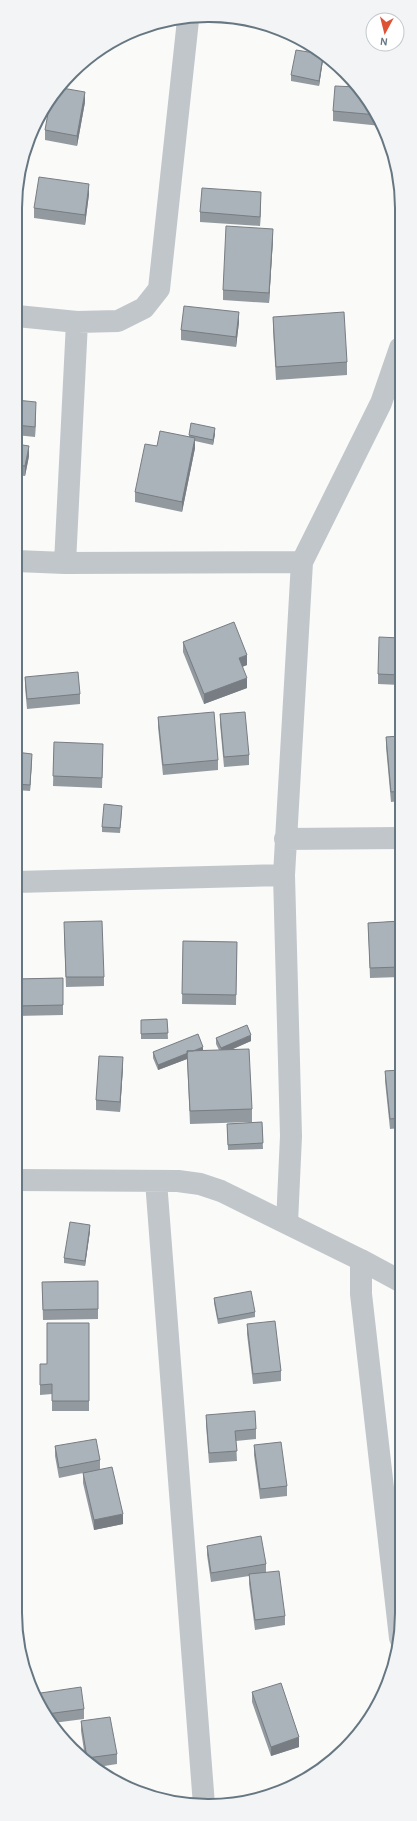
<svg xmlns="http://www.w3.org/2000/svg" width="417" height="1821" font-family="Karla,sans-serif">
<rect width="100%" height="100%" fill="#fafaf8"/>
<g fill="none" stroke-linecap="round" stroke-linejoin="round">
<path stroke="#c1c6ca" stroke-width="22" d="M 17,316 L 77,322 L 118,321 L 144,308 L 159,289 L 188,20
M 16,561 L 65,563 L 302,562
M 65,563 L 77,322
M 285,839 L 400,838
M 16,882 L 284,875
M 16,1180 L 178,1181 L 200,1184 L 221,1191 L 361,1260 L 361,1294 L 400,1638
M 156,1181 L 204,1805
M 287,1223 L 291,1136 L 284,875 L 302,562 L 381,403 L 400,348
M 361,1260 L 400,1281"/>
</g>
<path fill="#929a9f" d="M 323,60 L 319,86 L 291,81 L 291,75 Z
M 357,87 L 381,122 L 381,126 L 333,121 L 333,111 Z
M 85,102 L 77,146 L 45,140 L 45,130 Z
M 89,194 L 85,225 L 34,218 L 34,208 Z
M 261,202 L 260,226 L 200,222 L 200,212 Z
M 273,239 L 269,303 L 223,300 L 223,290 Z
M 273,317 L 347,362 L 347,375 L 276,380 L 273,330 Z
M 239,322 L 236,347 L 181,340 L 181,330 Z
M 16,400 L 36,412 L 35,437 L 16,435 Z
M 215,434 L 213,445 L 195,441 L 195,448 L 182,512 L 135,502 L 135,492 L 157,446 L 189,437 L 189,435 Z
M 16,444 L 29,456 L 25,476 L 16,475 Z
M 400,638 L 400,685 L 378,684 L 378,674 Z
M 183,642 L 247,665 L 242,667 L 247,688 L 204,704 L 183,652 Z
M 25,677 L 80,694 L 80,704 L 27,709 L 25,687 Z
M 220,714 L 249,755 L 249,765 L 224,767 L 220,724 Z
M 158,717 L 218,760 L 218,770 L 163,775 L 158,727 Z
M 400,736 L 400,801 L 391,802 L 386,747 L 386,737 Z
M 54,742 L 103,754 L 102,788 L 53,786 Z
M 16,752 L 32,759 L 30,791 L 16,790 Z
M 122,811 L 120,833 L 102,832 L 102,827 Z
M 400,921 L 400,977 L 370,978 L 368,923 Z
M 64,932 L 104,977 L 104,986 L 66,987 Z
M 183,941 L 237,942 L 236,1005 L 182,1004 Z
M 63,978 L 63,1015 L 16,1016 L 16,979 Z
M 167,1019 L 168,1039 L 141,1039 L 141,1020 Z
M 216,1038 L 251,1041 L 231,1050 L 252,1109 L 252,1122 L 190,1124 L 187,1059 L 158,1070 L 153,1058 L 153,1052 L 219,1050 L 216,1044 Z
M 123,1067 L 120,1112 L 96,1110 L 96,1100 Z
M 400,1070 L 400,1128 L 390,1129 L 385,1081 L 385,1071 Z
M 262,1122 L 263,1149 L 228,1150 L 227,1124 Z
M 90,1231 L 85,1266 L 64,1263 L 64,1258 Z
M 98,1281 L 98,1319 L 43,1320 L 42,1282 Z
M 214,1298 L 255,1312 L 255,1317 L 218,1324 L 214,1303 Z
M 89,1323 L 89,1411 L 52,1411 L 52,1394 L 40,1395 L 40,1364 L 47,1364 Z
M 247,1324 L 281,1371 L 281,1381 L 253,1384 L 247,1334 Z
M 206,1415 L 256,1429 L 256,1439 L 236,1441 L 237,1461 L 209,1463 L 206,1425 Z
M 254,1445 L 287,1486 L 287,1496 L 260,1499 L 254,1455 Z
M 55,1446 L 100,1460 L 100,1469 L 123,1524 L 94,1530 L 83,1483 L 83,1473 L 59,1478 L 55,1456 Z
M 207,1546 L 266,1564 L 266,1572 L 285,1616 L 285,1625 L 255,1630 L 249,1584 L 249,1576 L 211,1582 L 207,1555 Z
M 252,1692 L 299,1747 L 271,1756 L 252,1702 Z
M 34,1694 L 84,1709 L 84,1719 L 53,1723 Z
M 81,1721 L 117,1754 L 117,1764 L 98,1767 L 85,1757 L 81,1731 Z"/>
<path fill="#777d82" d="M 323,56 L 323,60 L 319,86 L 319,81 Z
M 85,92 L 85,102 L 77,146 L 77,136 Z
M 89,184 L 89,194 L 85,225 L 85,215 Z
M 261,192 L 261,202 L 260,226 L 260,217 Z
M 273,229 L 273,239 L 269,303 L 269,293 Z
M 239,312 L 239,322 L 236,347 L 236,337 Z
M 36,402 L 36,412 L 35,437 L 35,427 Z
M 215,428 L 215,434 L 213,445 L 213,440 Z
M 195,438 L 195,448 L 182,512 L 182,502 Z
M 29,446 L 29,456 L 25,476 L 25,466 Z
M 247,655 L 247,665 L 239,668 L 239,658 Z
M 247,678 L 247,688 L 204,704 L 204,694 Z
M 32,754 L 32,759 L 30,791 L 30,785 Z
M 251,1035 L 251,1041 L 221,1054 L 221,1048 Z
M 203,1047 L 203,1053 L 188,1053 Z
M 187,1053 L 187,1059 L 158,1070 L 158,1065 Z
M 123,1057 L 123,1067 L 120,1112 L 120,1102 Z
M 90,1225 L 90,1231 L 85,1266 L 85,1261 Z
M 123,1514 L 123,1524 L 94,1530 L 94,1520 Z
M 299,1737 L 299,1747 L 271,1756 L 271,1747 Z"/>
<path fill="#aab3b9" stroke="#777d82" d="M 296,50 L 321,54 L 323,56 L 319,81 L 291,75 Z
M 335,86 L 357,87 L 377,115 L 333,111 Z
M 62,88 L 85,92 L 77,136 L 45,130 L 50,102 Z
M 39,177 L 89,184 L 85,215 L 34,208 Z
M 202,188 L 261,192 L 260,217 L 200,212 Z
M 226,226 L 273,229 L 269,293 L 223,290 Z
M 184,306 L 239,312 L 236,337 L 181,330 Z
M 344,312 L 347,362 L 276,367 L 273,317 Z
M 16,400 L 36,402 L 35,427 L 16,425 Z
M 191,423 L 215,428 L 213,440 L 189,435 Z
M 160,431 L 195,438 L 182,502 L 135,492 L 145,444 L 157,446 Z
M 16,444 L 29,446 L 25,466 L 16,465 Z
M 234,622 L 247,655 L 239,658 L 247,678 L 204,694 L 183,642 Z
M 379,637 L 400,638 L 400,675 L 378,674 Z
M 78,672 L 80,694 L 27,699 L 25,677 Z
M 214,712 L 218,760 L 163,765 L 158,717 Z
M 245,712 L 249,755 L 224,757 L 220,714 Z
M 400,736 L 400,791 L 391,792 L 386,737 Z
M 54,742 L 103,744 L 102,778 L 53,776 Z
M 16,752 L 32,754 L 30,785 L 16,784 Z
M 104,804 L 122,806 L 120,828 L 102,827 Z
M 102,921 L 104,977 L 66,977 L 64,922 Z
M 400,921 L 400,967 L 370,968 L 368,923 Z
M 183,941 L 237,942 L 236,995 L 182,994 Z
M 63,978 L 63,1005 L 16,1006 L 16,979 Z
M 167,1019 L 168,1033 L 141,1034 L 141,1020 Z
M 247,1025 L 251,1035 L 221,1048 L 216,1038 Z
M 198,1034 L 203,1047 L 193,1051 L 187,1051 L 188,1053 L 158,1065 L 153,1052 Z
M 249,1049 L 252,1109 L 190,1111 L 187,1051 Z
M 99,1056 L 123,1057 L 120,1102 L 96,1100 Z
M 400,1070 L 400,1118 L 390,1119 L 385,1071 Z
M 262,1122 L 263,1143 L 228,1145 L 227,1124 Z
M 70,1222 L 90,1225 L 85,1261 L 64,1258 Z
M 98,1281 L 98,1309 L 43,1310 L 42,1282 Z
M 251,1291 L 255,1312 L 218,1319 L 214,1298 Z
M 275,1321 L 281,1371 L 253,1374 L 247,1324 Z
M 47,1323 L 89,1323 L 89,1401 L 52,1401 L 52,1384 L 40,1385 L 40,1364 L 47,1364 Z
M 255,1411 L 256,1429 L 235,1431 L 237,1451 L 209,1453 L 206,1415 Z
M 96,1439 L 100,1460 L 59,1468 L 55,1446 Z
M 281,1442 L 287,1486 L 260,1489 L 254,1445 Z
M 112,1467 L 123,1514 L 94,1520 L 83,1473 Z
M 261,1536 L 266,1564 L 211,1573 L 207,1546 Z
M 279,1571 L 285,1616 L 255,1620 L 249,1574 Z
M 281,1683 L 299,1737 L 271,1747 L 252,1692 Z
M 81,1687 L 84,1709 L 47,1714 L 34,1694 Z
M 110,1717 L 117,1754 L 87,1758 L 81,1721 Z"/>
<path d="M0 0H417V1821H0ZM208 22H209A186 186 0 0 1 395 208V1613A186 186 0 0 1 209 1799H208A186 186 0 0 1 22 1613V208A186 186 0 0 1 208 22Z" fill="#f3f4f5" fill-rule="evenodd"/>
<path fill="none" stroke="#667782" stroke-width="2" d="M208 22H209A186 186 0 0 1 395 208V1613A186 186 0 0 1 209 1799H208A186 186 0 0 1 22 1613V208A186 186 0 0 1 208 22Z"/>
<g transform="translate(385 32) rotate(187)"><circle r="19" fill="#ffffff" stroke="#c2c9cd"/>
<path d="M0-3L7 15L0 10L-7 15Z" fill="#de5334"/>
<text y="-6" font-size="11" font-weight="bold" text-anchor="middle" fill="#667782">N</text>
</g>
</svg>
